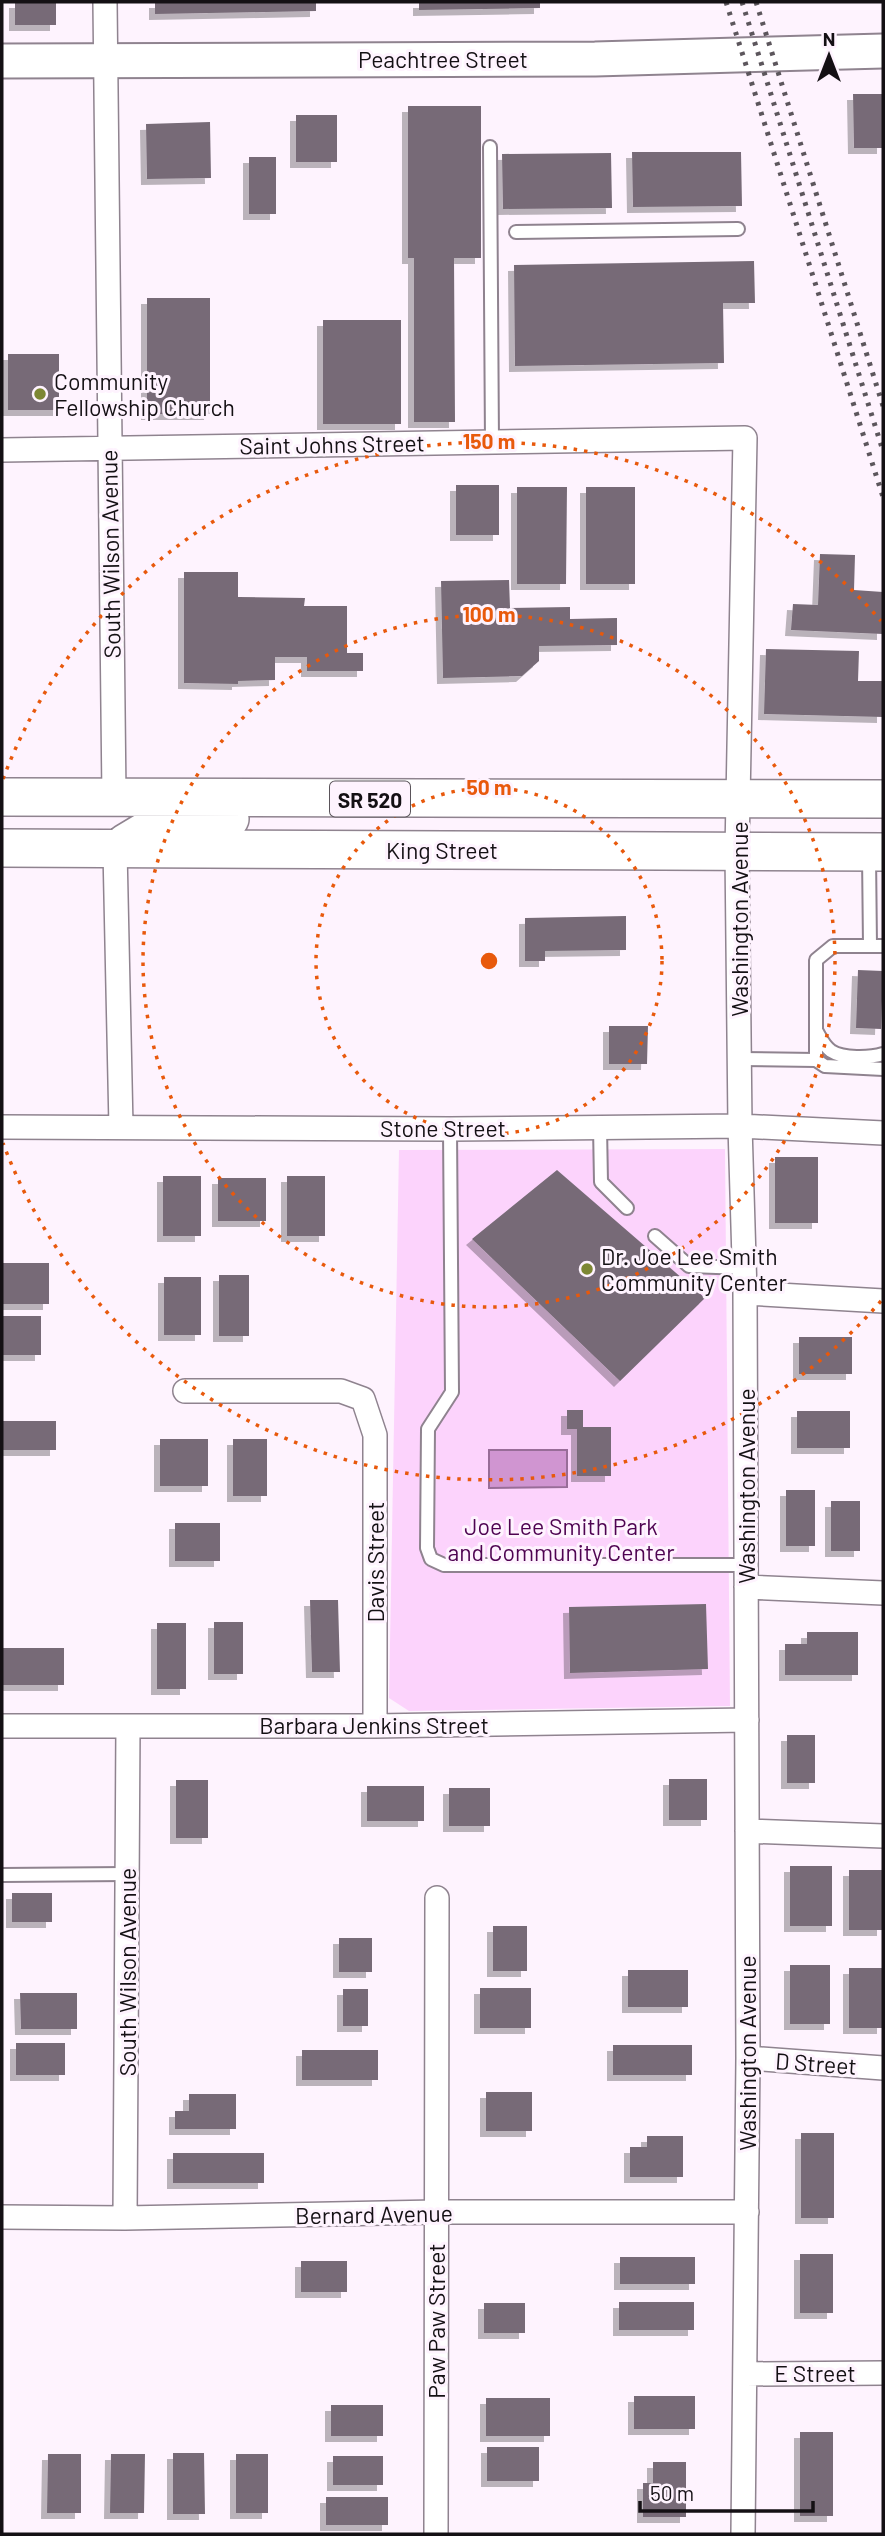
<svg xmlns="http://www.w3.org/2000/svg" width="885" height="2536" font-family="Barlow,sans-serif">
<defs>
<filter id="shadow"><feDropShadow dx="-6" dy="6" stdDeviation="0" flood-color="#0004"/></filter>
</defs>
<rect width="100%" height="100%" fill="#fef3fe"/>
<path fill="#fcd3fc" d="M 725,1149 L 730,1706 L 409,1711 L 389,1698 L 399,1150 Z"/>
<path fill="#d095d1" stroke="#986d98" stroke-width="2" d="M 489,1450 L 567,1450 L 567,1487 L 489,1488 Z"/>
<path fill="#776b77" filter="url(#shadow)" d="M 15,2 L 56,2 L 56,25 L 15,25 Z
M 155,2 L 316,2 L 316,11 L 155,14 Z
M 419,2 L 540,2 L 540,8 L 419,10 Z
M 853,94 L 883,94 L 883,148 L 854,148 Z
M 408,106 L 481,106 L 481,258 L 454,258 L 455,422 L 414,422 L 414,258 L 408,258 Z
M 296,115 L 337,115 L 337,162 L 296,162 Z
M 210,122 L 211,178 L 147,179 L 146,124 Z
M 632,152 L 741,152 L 742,206 L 633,207 Z
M 611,153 L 612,208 L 503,209 L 502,154 Z
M 249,157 L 276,157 L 276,214 L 249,214 Z
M 754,261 L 755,303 L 723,303 L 724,363 L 515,366 L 514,265 Z
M 147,298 L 210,298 L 210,414 L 147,414 Z
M 323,320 L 401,320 L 401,424 L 323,424 Z
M 8,354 L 59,354 L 59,410 L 8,410 Z
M 456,485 L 499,485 L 499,535 L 456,535 Z
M 517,487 L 567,487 L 566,584 L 517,584 Z
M 586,487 L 635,487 L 635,584 L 586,584 Z
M 820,554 L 855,555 L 854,590 L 883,592 L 883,634 L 791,630 L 793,604 L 818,605 Z
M 184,572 L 238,572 L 238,597 L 305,598 L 304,606 L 347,606 L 347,653 L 363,653 L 363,671 L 307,671 L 307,657 L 275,657 L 275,680 L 238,681 L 238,684 L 184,683 Z
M 509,580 L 510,608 L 570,607 L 570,619 L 617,618 L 617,645 L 539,646 L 539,661 L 522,676 L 443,678 L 441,581 Z
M 766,649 L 859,651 L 858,681 L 883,681 L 883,717 L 764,714 Z
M 626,916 L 626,950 L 545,951 L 545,961 L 525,961 L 525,918 Z
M 858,970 L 883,971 L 881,1029 L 856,1028 Z
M 609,1026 L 648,1026 L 647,1064 L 609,1064 Z
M 775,1157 L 818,1157 L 818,1223 L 775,1223 Z
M 557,1170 L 705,1298 L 620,1381 L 472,1239 Z
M 163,1176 L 201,1176 L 201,1236 L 163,1236 Z
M 287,1176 L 325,1176 L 325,1236 L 287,1236 Z
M 218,1178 L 266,1178 L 266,1221 L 218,1221 Z
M 2,1263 L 49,1263 L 49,1304 L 2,1304 Z
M 219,1275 L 249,1275 L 249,1336 L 219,1336 Z
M 164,1277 L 201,1277 L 201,1335 L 164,1335 Z
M 2,1316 L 41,1316 L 41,1355 L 2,1355 Z
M 799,1337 L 852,1337 L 852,1374 L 799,1374 Z
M 567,1410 L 583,1410 L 583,1427 L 611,1427 L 611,1476 L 577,1476 L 577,1429 L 567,1429 Z
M 797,1411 L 850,1411 L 850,1448 L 797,1448 Z
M 2,1421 L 56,1421 L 56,1450 L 2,1450 Z
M 160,1439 L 208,1439 L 208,1486 L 160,1486 Z
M 233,1439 L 267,1439 L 267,1496 L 233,1496 Z
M 786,1490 L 815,1490 L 815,1546 L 786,1546 Z
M 831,1501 L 860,1501 L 860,1551 L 831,1551 Z
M 175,1523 L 220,1523 L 220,1561 L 175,1561 Z
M 310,1600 L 338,1600 L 340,1672 L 312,1672 Z
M 706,1604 L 708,1669 L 570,1673 L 569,1607 Z
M 214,1622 L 243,1622 L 243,1674 L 214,1674 Z
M 157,1623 L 186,1623 L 186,1689 L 157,1689 Z
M 807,1632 L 858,1632 L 858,1675 L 785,1675 L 785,1644 L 807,1644 Z
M 2,1648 L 64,1648 L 64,1685 L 2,1685 Z
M 787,1735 L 815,1735 L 815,1783 L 787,1783 Z
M 669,1779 L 707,1779 L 707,1820 L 669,1820 Z
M 176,1780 L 208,1780 L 208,1838 L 176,1838 Z
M 367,1786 L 424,1786 L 424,1821 L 367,1821 Z
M 449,1788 L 490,1788 L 490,1826 L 449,1826 Z
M 790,1866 L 832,1866 L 832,1926 L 790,1926 Z
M 849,1870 L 883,1870 L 883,1930 L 849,1930 Z
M 12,1893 L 52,1893 L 52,1922 L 12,1922 Z
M 493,1926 L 527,1926 L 527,1971 L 493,1971 Z
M 339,1938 L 372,1938 L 372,1972 L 339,1972 Z
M 790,1965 L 830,1965 L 830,2024 L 790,2024 Z
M 849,1968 L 883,1968 L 883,2028 L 849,2028 Z
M 628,1970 L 688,1970 L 688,2007 L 628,2007 Z
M 480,1988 L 531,1988 L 531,2028 L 480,2028 Z
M 343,1989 L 368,1989 L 368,2026 L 343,2026 Z
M 20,1993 L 77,1993 L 77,2029 L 21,2029 Z
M 16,2043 L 65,2043 L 65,2075 L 16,2075 Z
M 613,2045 L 692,2045 L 692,2075 L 613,2075 Z
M 302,2050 L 378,2050 L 378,2080 L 302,2080 Z
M 486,2092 L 532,2092 L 532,2131 L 486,2131 Z
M 189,2094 L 236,2094 L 236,2129 L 175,2129 L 175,2111 L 189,2111 Z
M 801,2133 L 834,2133 L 834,2218 L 801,2218 Z
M 647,2136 L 683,2136 L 683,2177 L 630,2177 L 630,2147 L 647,2147 Z
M 173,2153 L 264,2153 L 264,2183 L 173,2183 Z
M 800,2254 L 833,2254 L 833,2313 L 800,2313 Z
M 620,2257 L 695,2257 L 695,2284 L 620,2284 Z
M 301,2261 L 347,2261 L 347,2292 L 301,2292 Z
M 619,2302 L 694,2302 L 694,2330 L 619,2330 Z
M 484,2303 L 525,2303 L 525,2333 L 484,2333 Z
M 634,2396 L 695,2396 L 695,2429 L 634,2429 Z
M 486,2398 L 550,2398 L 550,2436 L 486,2436 Z
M 331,2405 L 383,2405 L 383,2436 L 331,2436 Z
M 800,2432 L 833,2432 L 833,2516 L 800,2516 Z
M 487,2447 L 539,2447 L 539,2481 L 487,2481 Z
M 173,2453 L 204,2453 L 205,2514 L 173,2514 Z
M 48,2454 L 81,2454 L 81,2513 L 47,2513 Z
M 111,2454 L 145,2454 L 144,2513 L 110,2513 Z
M 236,2454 L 268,2454 L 268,2513 L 236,2513 Z
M 333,2456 L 383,2456 L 383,2485 L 333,2485 Z
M 653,2462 L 686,2462 L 686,2517 L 643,2517 L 643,2483 L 653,2483 Z
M 326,2497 L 388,2497 L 388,2525 L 326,2525 Z"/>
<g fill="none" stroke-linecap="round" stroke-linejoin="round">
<defs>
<path id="lane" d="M 490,147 L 492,442
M 516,232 L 738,229
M 869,855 L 870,946
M 817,1032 C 821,1039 824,1046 831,1051 C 843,1059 870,1058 883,1054
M 739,1059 L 816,1060 L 825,1066 L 883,1069
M 816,1060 L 816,960 L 833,946 L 883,946
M 600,1127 L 601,1182 L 627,1208
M 450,1129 L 452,1392 L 428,1429 L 427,1548 L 431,1559 L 444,1565 L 746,1565
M 655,1236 L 689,1266 L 744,1268
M 2,1875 L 127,1874"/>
<path id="street" d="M 105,2 L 114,797
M 2,450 L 745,438 L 737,851 L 740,1126 L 745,1293 L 748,2058 L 743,2534
M 115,850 L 121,1127
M 2,1127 L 450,1129 L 740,1126 L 883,1133
M 745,1293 L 883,1301
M 185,1391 L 341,1391 L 363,1399 L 375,1435 L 375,1726
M 746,1587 L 883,1593
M 2,1726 L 375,1726 L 747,1720
M 747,1831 L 883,1836
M 748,2058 L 883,2068
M 2,2217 L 125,2218 L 436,2212 L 747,2212
M 125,2218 L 128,1726
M 746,2374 L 883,2373
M 436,2534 L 437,1898"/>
<path id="secondary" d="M 2,61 L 595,59 L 883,51"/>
<path id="primary" d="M 2,797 L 883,799
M 125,843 L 145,831 L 171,824 L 230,819
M 2,848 L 883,852"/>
</defs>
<use href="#lane" stroke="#8f838f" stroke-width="16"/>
<use href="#street" stroke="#8f838f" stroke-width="26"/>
<use href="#secondary" stroke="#8f838f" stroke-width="37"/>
<use href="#primary" stroke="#8f838f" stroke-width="40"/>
<use href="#lane" stroke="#fff" stroke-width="12"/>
<use href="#street" stroke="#fff" stroke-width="23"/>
<use href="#secondary" stroke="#fff" stroke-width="33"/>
<use href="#primary" stroke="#fff" stroke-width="37"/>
<path stroke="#5c565c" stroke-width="5" stroke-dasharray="3.5 7" stroke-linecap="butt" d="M 726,2 L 883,497
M 742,2 L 883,451
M 756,2 L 883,406"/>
</g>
<g fill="none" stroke="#e8590c" stroke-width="3.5" stroke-dasharray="3.5 7">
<circle cx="489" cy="961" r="173"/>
<circle cx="489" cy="961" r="346"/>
<path d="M881 1301A519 519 0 0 1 3 1143M3 779A519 519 0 0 1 881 621"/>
</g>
<g fill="#7d8734" stroke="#fef3fe" stroke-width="2.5">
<circle cx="40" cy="394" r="7"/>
<circle cx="587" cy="1269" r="7"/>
</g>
<g text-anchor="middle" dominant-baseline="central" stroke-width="6" stroke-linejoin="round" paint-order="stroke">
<rect fill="#fef3fe" stroke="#5a545a" stroke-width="2" x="330" y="781.5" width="80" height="35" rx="5"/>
<g font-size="21" font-weight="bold" fill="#141014">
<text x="370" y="799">SR 520</text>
</g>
<g font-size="23" fill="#141014" stroke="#fef3fe">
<text x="443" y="59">Peachtree Street</text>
<text transform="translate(332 444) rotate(-1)">Saint Johns Street</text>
<text transform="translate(110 554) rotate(-91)">South Wilson Avenue</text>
<text x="442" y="850">King Street</text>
<text transform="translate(739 919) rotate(-90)">Washington Avenue</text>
<text x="443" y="1128">Stone Street</text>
<text transform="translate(746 1486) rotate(-90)">Washington Avenue</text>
<text transform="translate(375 1562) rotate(-90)">Davis Street</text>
<text x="374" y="1725">Barbara Jenkins Street</text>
<text transform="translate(127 1972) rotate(-90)">South Wilson Avenue</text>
<text transform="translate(747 2053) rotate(-90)">Washington Avenue</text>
<text transform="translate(816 2063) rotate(4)">D Street</text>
<text transform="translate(374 2214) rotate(-1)">Bernard Avenue</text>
<text transform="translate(436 2321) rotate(-90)">Paw Paw Street</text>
<text x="815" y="2373">E Street</text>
</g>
<g font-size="23" fill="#141014" stroke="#fef3fe" text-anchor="start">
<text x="54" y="381">Community<tspan x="54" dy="26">Fellowship Church</tspan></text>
<text x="601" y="1256">Dr. Joe Lee Smith<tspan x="601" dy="26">Community Center</tspan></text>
</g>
<g font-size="23" fill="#4e0351" stroke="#fef3fe">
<text x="561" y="1526">Joe Lee Smith Park<tspan x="561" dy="26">and Community Center</tspan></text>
</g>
</g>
<circle cx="489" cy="961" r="10" fill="#e8590c" stroke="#fef3fe" stroke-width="3.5"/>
<g font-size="21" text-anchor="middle" font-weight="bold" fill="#e8590c" stroke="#fef3fe" stroke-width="6" stroke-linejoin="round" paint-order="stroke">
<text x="489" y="449">150 m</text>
<text x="489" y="622">100 m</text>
<text x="489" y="795">50 m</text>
</g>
<rect width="885" height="2536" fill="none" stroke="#141014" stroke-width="7"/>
<g transform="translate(829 56)" stroke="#fef3fe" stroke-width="5" paint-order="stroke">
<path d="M0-5L12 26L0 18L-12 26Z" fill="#141014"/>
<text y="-10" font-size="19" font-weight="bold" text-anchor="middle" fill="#141014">N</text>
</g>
<path d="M640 2501v10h173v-10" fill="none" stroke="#141014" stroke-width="3.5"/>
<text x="650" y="2501" font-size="21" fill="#141014" stroke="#fef3fe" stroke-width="5" paint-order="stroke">50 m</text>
</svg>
